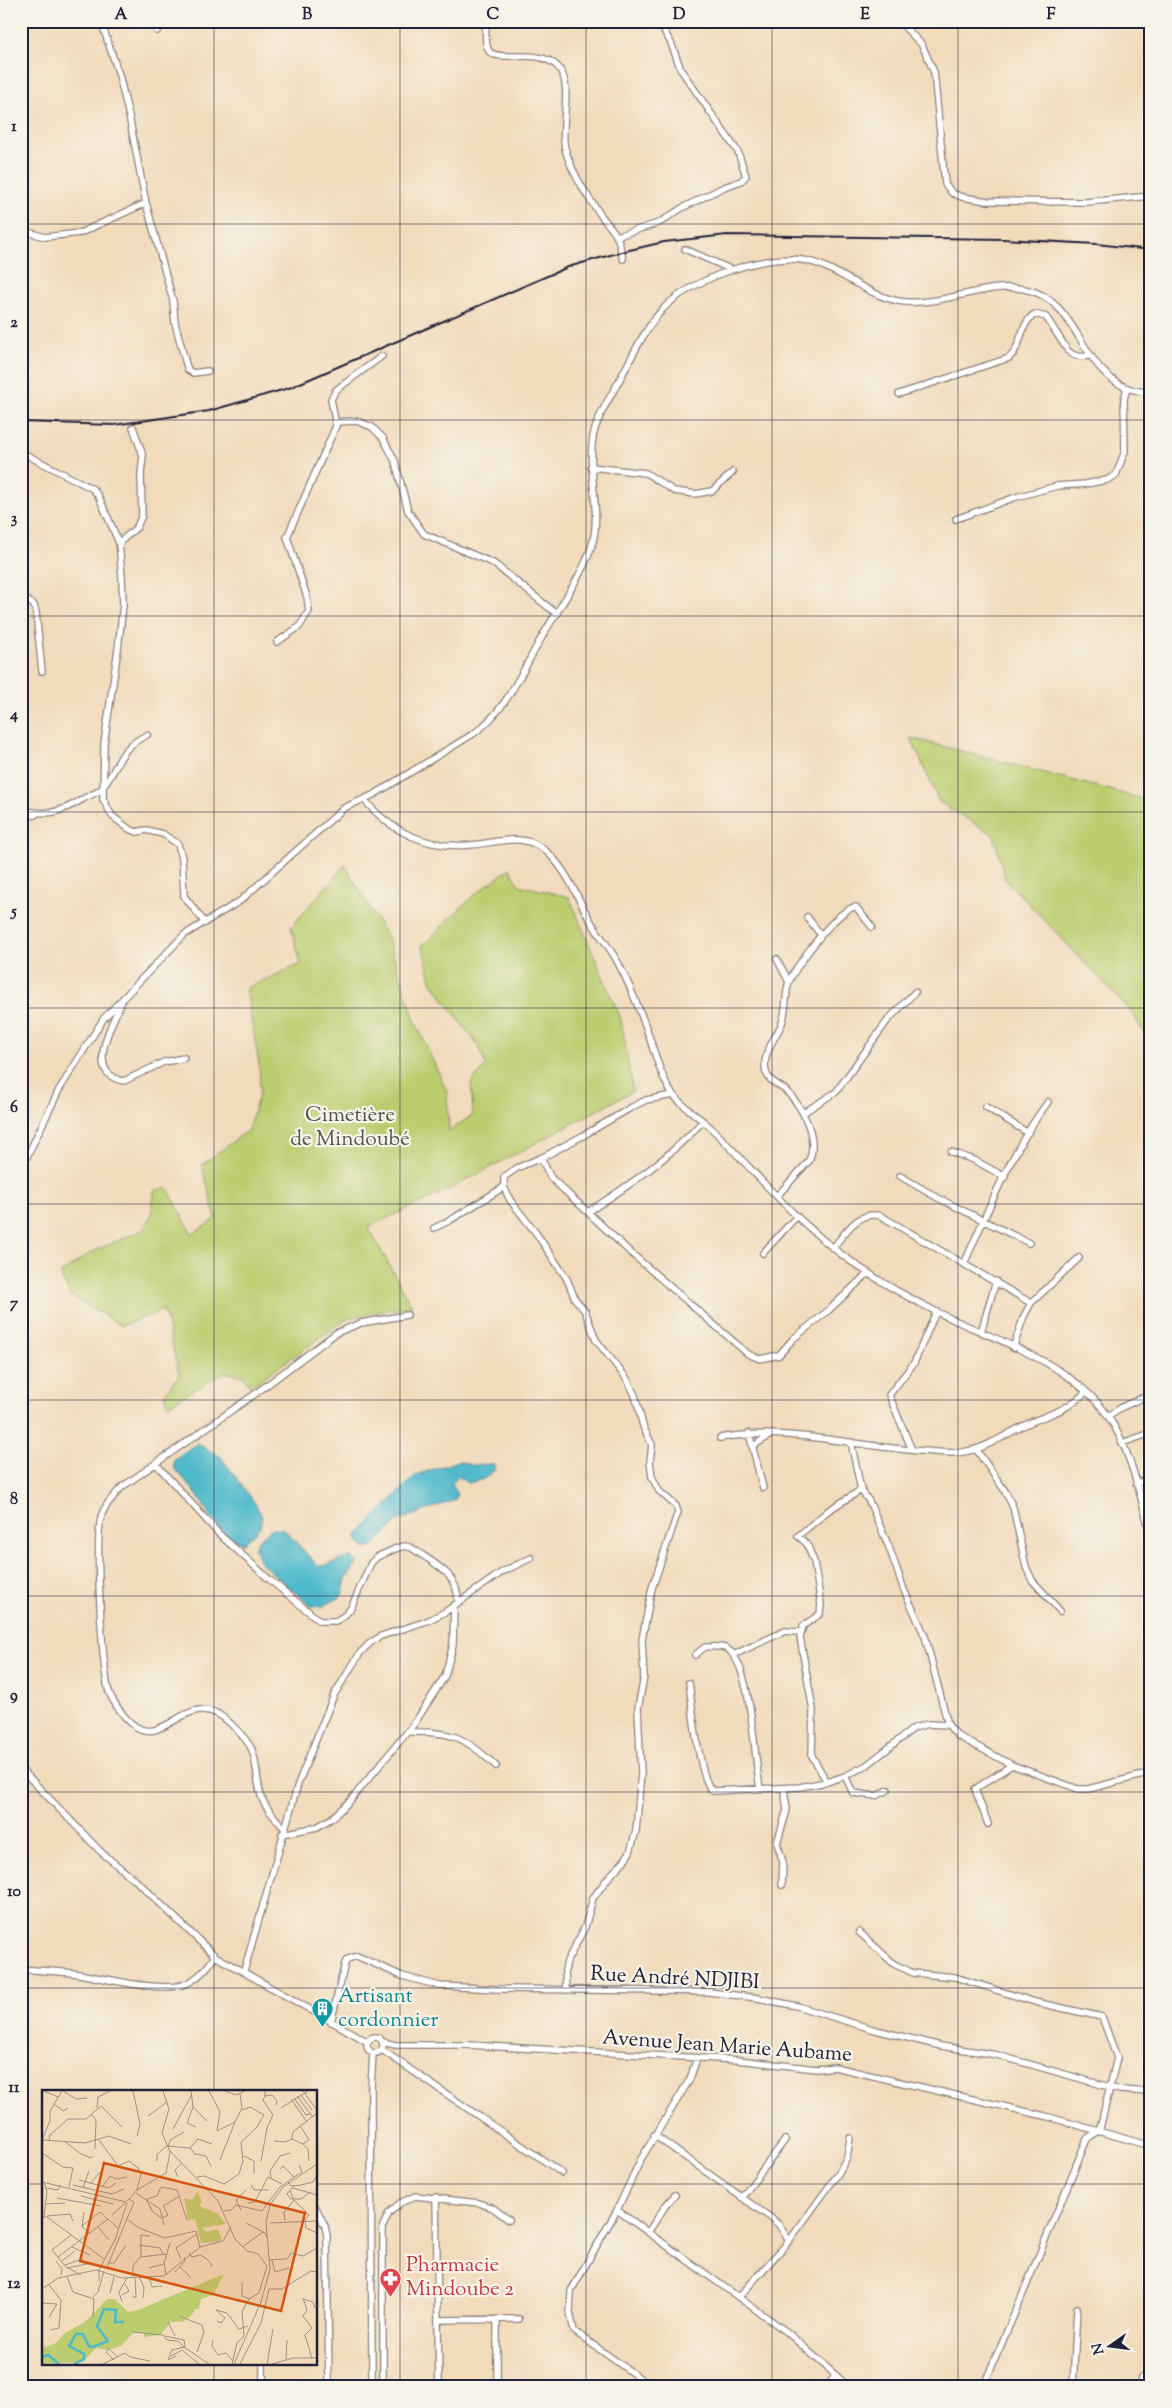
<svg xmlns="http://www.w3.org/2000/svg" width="1172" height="2408" font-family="'Sorts Mill Goudy',serif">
<rect width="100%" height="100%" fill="#f7f3e8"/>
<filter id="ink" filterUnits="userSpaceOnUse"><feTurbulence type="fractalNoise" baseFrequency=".02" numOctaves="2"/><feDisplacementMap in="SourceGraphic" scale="10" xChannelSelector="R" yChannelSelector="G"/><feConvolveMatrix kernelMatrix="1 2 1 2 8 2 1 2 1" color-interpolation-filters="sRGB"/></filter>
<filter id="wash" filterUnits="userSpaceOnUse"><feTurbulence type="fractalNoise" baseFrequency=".0096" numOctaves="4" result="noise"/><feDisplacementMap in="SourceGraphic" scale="20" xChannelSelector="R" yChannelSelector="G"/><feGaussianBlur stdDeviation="1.12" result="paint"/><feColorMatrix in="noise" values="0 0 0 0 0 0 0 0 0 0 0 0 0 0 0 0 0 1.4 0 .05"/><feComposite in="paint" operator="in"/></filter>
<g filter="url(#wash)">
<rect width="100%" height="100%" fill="#f1dbbb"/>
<path fill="#bccd70" stroke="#6f7856" d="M 911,738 L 1151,801 L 1151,1045 L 1132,1012 L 1005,879 L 994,835 L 939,802 Z
M 345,865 L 388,939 L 415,1021 L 447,1092 L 449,1131 L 473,1115 L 471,1083 L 486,1066 L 479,1047 L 432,983 L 422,946 L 474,895 L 510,868 L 519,885 L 569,897 L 621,1019 L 633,1091 L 450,1189 L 368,1227 L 412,1306 L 348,1318 L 251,1386 L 243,1376 L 225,1372 L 168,1405 L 165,1393 L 179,1375 L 164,1310 L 122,1326 L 71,1296 L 60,1274 L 92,1252 L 143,1230 L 152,1214 L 154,1191 L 167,1187 L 192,1234 L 216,1219 L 202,1165 L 248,1130 L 260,1091 L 259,1064 L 246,988 L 301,964 L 291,927 Z"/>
<path fill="#4fb9cc" stroke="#386e84" d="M 197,1443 L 221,1457 L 255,1503 L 262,1517 L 260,1527 L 244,1543 C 219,1539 208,1510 194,1491 C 188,1483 180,1475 174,1468 L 174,1459 Z
M 459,1461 L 470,1465 L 494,1464 L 495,1469 C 487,1479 480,1481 467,1483 L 458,1476 L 452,1483 L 457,1495 L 455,1500 L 399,1520 L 371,1548 L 364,1548 L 358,1541 L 357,1535 L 416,1475 Z
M 271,1529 L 284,1529 L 318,1566 C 331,1566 340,1558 352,1557 L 358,1563 L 346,1579 L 343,1593 L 339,1598 L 321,1607 L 311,1606 L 262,1564 L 254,1548 L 258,1540 Z"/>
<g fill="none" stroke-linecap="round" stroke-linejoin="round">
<path stroke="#4fb9cc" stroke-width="10" d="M 21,1667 L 21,1666"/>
</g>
</g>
<g filter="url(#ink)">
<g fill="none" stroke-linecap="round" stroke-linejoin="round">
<defs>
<path id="minor" d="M 101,21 L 119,75 L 129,116 L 146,203 L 173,301 L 175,323 L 186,364 L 188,370 L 193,373 L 208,371
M 151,21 L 157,31
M 486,21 C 486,30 484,43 489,51 C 497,63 537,47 557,66 C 575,84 559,124 565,148 C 571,172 588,198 603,218 C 607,224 614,230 617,237 C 620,243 621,252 623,259
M 899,21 L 922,45 L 934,72 L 945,184 L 952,193 L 962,197 L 988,201 L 1086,202 L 1151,196
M 21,230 L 45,237 L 80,233 L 146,203
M 617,236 L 659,223 L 682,208 L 724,187 L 741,181 L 746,176 L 738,152 L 681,70 L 671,43 L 659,22
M 685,249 L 730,269
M 899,394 L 1009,358 C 1023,346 1019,324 1035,314 L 1046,317 L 1068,351 C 1075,357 1080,357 1089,356
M 337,422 L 357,421 L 372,427 L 383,438 L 395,461 L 408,511 L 424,534 L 493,563 L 557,614
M 21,452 L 93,489 L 99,497 L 119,543 L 122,577 L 123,605 L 118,649 L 104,744 L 103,799 L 112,816 L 129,829 L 137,832 L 146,830 L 163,834 L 178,844 L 182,858 L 184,896 L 205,923
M 591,467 L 646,473 L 674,491 L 695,494 L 712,491 L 733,472
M 956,519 L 1013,498 L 1057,486 L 1086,484 L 1107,480 L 1116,475 L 1125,451 L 1124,399 L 1127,388
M 119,543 L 137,527 L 142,515 L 141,474 L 143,456 L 133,427
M 21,596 L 34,605 L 36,613 L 42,671
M 277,642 L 299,627 L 309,611 L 307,597 L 287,537 L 336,426 L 331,399 L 336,390 L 382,356
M 364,799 C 390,832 428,849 470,845 C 498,843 524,831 547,852 C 567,870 577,897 590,920 C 598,934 608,945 616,959 C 627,979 636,1001 644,1022 C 653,1045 658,1071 671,1092 C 680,1105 698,1116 710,1127 C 742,1158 770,1192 803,1222 C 842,1259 888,1288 937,1312 C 994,1340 1070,1361 1108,1416 C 1131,1450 1140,1496 1151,1535
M 21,810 C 48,816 60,813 83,799 C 89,795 99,793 103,787 C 120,766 117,749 147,735
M 21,817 L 35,815
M 807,917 L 821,935
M 777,959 L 789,982
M 123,999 C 114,1020 82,1074 124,1081 L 164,1062 L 184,1058
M 986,1107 L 1028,1133
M 803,1113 L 836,1092 L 888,1020 L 915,992
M 951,1152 L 974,1160 L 1005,1177
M 541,1158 L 551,1178 L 578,1203 L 631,1253 L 748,1354 L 760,1359 L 779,1355 L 793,1339 L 829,1310 L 868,1273
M 21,1169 L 59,1090 L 104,1018 L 184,935 L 240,901 L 344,808 L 375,794 L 473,734 C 506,712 522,671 542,637 C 556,612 587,569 593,541 C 601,508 587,472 593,437 C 597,417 609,399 619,381 C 632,357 644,330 662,310 C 689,281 751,259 790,259 C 833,258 864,299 906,302 C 946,305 985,282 1024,289 C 1077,298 1079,367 1125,387 C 1133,391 1143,391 1151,393
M 900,1176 L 938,1198 L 1029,1243
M 777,1196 L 809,1161 C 819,1138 802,1105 785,1090 C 778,1084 769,1082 766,1072 C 761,1054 776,1038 782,1023 C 787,1010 785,992 789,982 C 796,965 839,907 856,907 L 872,927
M 588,1212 C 630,1185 669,1158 703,1121
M 434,1228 L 449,1221 L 504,1187
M 833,1248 C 846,1232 858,1210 881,1216 L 1031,1303
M 763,1253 L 797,1216
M 964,1264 C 988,1211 1012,1149 1048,1102
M 981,1332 L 996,1281
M 1013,1348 L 1024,1316 L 1031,1303 L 1079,1258
M 1108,1416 L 1122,1407 L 1151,1394
M 749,1433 L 763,1488
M 720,1438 C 789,1426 855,1447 923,1451 C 938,1452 954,1455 968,1451 C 989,1447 1008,1433 1027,1424 C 1053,1412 1063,1413 1086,1392
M 851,1442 L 861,1490 L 869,1501 L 889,1547 L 904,1590 L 925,1636 L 948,1725 L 958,1736 L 1012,1765 L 1078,1789 L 1088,1789 L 1151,1773
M 1122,1443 L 1151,1433
M 753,1446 L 772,1434
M 976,1449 L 1005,1491 L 1013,1507 L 1026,1567 L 1032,1580 L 1060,1611
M 912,1450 L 889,1395 L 914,1363 L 936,1312
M 156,1464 L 219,1534 L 270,1580 L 320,1621 L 336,1621 L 345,1615 L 351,1608 L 371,1563 L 377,1557 L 397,1548 L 405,1546 L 412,1548 C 432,1563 458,1572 458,1601
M 1136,1484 L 1151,1478
M 695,1655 L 705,1647 C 713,1647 725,1645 731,1652 C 752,1674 754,1757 760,1788
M 733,1655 L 785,1631 L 800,1632
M 689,1683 C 692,1702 699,1783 713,1791 L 799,1787 L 827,1782 L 845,1776 L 867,1765 L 914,1728 L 928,1724 L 948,1725
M 408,1732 C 452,1731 464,1736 496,1766
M 21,1769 L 101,1852 L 141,1885 L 215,1956 L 368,2042
M 845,1776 L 853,1793 L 876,1796 L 888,1790
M 827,1782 L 812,1756 L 813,1710 L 800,1637 L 803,1626 L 820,1614 L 821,1604 L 814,1562 L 807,1544 L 798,1536 L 829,1510 L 861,1490
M 988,1824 L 975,1789 L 1012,1765
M 284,1828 C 277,1820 268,1811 263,1801 C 256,1785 258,1766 252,1750 C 248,1740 238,1731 230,1723 C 187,1682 165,1753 131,1723 C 122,1715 113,1702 109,1692 C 102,1669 94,1535 102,1514 C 106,1503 115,1495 122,1487 L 255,1394 L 336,1333 L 361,1323 L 407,1315
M 282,1834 L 317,1827 L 332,1818 L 350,1801 L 414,1724 L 445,1676 L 453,1645 L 454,1605
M 782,1885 L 783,1862 L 777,1843 L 787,1810 L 784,1788
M 859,1932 L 894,1964 L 913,1973 L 955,1977 L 1035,2002 L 1102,2017 L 1117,2058 L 1099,2132
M 21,1969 C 40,1971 60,1971 79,1974 C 103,1978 163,1993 185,1984 C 198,1979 208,1967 215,1956
M 244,1971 L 298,1784 L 334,1695 L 360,1653 L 370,1643 L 381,1636 L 427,1621 L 445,1612 L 502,1572 L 531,1558
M 566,1989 L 565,1970 L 567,1961 L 585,1927 L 593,1898 L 608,1878 L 624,1861 L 630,1852 L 636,1831 L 641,1773 L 638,1708 L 644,1677 L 642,1640 L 652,1588 L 678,1512 L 676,1506 L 659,1491 L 652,1477 L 650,1461 L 652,1445 L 643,1426 L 635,1395 L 627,1379 L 596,1340 L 585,1311 L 575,1299 L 567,1279 L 536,1233 L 510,1200 L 504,1187 L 504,1177 L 517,1168 L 545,1156 L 586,1134 L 632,1107 L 646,1100 L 673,1095
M 331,2022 L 345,1963 L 348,1959 L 357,1956 L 402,1976 L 440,1986 L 497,1989 L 667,1991 L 709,1992 L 758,1998 L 797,2006 L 872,2029 L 941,2046 L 997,2055 L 1120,2090 L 1151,2092
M367 2045a8 8 0 1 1 16 0a8 8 0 1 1-16 0Z
M 383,2042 L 395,2045 L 468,2045 L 738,2060 L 817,2069 L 835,2067 L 1045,2116 L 1151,2146
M 382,2050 L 562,2173
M 654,2135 L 771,2218 L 779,2225 L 789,2241
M 743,2196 L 785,2140
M 436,2197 L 439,2387
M 316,2208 L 325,2226 L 327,2236 L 329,2387
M 617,2210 L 787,2332 L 849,2387
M 649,2231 L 666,2205 L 675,2195
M 739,2297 L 789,2241 L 838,2174 L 847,2157 L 850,2138
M 497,2319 L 497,2387
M 438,2320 L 519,2319
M 263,2364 L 263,2387
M 372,2387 L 371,2088 L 373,2053
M 383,2387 L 383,2226 L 389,2213 L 400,2203 L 415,2196 L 479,2203 L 493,2208 L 509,2220
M 652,2387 L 574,2331 L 570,2313 L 571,2291 L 617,2210 L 641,2159 L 690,2079 L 697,2058
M 828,2387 L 835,2375
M 983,2387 L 1022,2296 L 1087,2139 L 1097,2131
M 1073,2387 L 1077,2308
M 1140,2387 L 1141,2378 L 1151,2373"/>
</defs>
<use href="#minor" stroke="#8a7e7b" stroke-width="8"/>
<use href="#minor" stroke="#fff" stroke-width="5.5"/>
<path stroke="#22223b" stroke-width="2" d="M 21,422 L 114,425 L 209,411 L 289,388 L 568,267 L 621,252 L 664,242 L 727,235 L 1003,239 L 1096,244 L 1151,250"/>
</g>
</g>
<path fill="none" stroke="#22223b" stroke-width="1" stroke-opacity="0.55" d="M 214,21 L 214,2092M 400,21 L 400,2387M 586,21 L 586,2387M 772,21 L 772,2387M 958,21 L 958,2387M 21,224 L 1151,224M 21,420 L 1151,420M 21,616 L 1151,616M 21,812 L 1151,812M 21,1008 L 1151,1008M 21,1204 L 1151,1204M 21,1400 L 1151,1400M 21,1596 L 1151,1596M 21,1792 L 1151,1792M 21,1988 L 1151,1988M 21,2184 L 44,2184M 316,2184 L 1151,2184M 214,2364 L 214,2387"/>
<defs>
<symbol id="building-pin" viewBox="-11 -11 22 30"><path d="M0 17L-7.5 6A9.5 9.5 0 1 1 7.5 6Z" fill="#0f9aa8" stroke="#f7f3e8"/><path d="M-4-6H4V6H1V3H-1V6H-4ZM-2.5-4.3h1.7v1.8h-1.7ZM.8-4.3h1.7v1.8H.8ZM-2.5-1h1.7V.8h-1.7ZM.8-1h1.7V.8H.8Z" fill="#fff"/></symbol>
<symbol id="pharmacy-pin" viewBox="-11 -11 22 30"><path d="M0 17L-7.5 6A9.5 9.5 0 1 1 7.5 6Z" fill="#e0444e" stroke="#f7f3e8"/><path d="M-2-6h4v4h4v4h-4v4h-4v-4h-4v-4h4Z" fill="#fff"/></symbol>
</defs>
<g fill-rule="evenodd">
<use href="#building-pin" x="310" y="1996" width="25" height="34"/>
<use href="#pharmacy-pin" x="378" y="2266" width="25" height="34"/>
</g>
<g text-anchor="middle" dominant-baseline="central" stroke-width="4.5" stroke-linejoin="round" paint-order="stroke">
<g font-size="21" fill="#50554b" stroke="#f7f3e8">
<text x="350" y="1116">Cimetière<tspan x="350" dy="24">de Mindoubé</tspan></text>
</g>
<g font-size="21" fill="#22223b" stroke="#f7f3e8">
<text transform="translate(675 1979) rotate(3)">Rue André NDJIBI</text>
<text transform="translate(727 2047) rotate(4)">Avenue Jean Marie Aubame</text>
</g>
<g font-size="21" fill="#0d838f" stroke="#f7f3e8" text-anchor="start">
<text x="338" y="1997">Artisant<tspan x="338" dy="24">cordonnier</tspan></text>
</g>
<g font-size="21" fill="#be3a42" stroke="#f7f3e8" text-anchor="start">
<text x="406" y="2266">Pharmacie<tspan x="406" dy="24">Mindoube 2</tspan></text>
</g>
</g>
<g transform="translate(42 2090)">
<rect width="275" height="275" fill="#f1dbbb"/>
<path d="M 155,102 L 160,111 L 157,116 L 175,123 L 184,134 L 160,138 L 164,142 L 175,139 L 180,148 L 176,152 L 159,153 L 153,129 L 146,130 L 142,108 L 150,110 ZM 182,184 L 171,205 L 159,209 L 157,219 L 153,219 L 150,225 L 140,232 L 129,232 L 118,245 L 102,247 L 102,243 L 91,243 L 79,256 L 65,260 L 54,258 L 41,272 L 0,274 L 0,258 L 14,253 L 23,243 L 43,232 L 65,209 L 73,209 L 86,222 L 96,220 Z" fill="#bccd70"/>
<path fill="none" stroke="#4fb9cc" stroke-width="2.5" d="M 0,267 L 6,265 L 17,274M 32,274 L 42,269 L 42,264 L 27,256 L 34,244 L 41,244 L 47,256 L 51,257 L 66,251 L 55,236 L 62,219 L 74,220 L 73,232 L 82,232"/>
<path fill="none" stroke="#9e9188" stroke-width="1" d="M 2,1 L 16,7M 21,1 L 34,9 L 45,8M 91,1 L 98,34 L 95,46M 149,1 L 151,17 L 165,31M 167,1 L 178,22 L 175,41 L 193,32 L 200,18 L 198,4M 183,1 L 194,5 L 203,1M 223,1 L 223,6 L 230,5 L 235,11 L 234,15M 261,1 L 275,20M 258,4 L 270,20M 255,6 L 271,27M 252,8 L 264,25 L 268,24M 249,9 L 265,32M 12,14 L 21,21 L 26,18M 151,17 L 145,33 L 154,37M 55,18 L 56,7 L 68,1M 239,18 L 266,1M 50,25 L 54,30 L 53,59M 106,26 L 125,12M 131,39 L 150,4M 250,49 L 261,54 L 267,50 L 259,37M 0,50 L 8,31 L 8,21 L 20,1M 1,50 L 43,53 L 67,46 L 89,54M 57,50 L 76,76 L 87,71 L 96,78 L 99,83 L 95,100M 7,51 L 8,45 L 26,29 L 44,29 L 59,16 L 80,37M 22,51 L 39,64 L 49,68 L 51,66M 232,51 L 243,52 L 250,49 L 251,42 L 275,23M 261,54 L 266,59 L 267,71M 125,56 L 148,58 L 153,64 L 164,66 L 169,76M 126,57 L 128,50 L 142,42M 148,58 L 156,49 L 170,54M 128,61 L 176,111 L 193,149 L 205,161 L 216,164 L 225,176 L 217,203 L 207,209 L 200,222 L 202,246 L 195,253 L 190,274M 0,63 L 21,77 L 31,78 L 27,97M 202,66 L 212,71 L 212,84M 178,70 L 193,32M 115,71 L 115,64 L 125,56M 219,71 L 225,38 L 231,25 L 221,10 L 223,6M 136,87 L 133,80 L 140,73M 155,87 L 162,86 L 182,94 L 197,84 L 201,71 L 199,52 L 215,37 L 222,25 L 208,17 L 200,20M 252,87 L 260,82 L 257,75M 229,88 L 228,81 L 238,66 L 248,63M 37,90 L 67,98 L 74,93M 0,92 L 84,112M 2,92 L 5,102 L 2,127M 246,92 L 249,96 L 259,95 L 271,92 L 275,85M 49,93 L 58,82 L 60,85 L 56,95M 31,95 L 70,104 L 82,99M 209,95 L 212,100 L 227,100M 61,96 L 68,86 L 74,89 L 85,87M 252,96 L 245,104 L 249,109 L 259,109 L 268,102M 4,98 L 16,100 L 18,95M 41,98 L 47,81M 251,98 L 275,105M 94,103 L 118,119 L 122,135M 39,106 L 71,114M 15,108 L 59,116M 104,109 L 111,122 L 119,128M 105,109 L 115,106 L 119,97 L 135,100 L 145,130M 252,110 L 267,125 L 263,130 L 264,138 L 275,143M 85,111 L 95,100 L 124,83 L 128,62 L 120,43 L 127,19 L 121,1M 206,113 L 213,112 L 226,87 L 240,94M 3,114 L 23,113M 199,120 L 194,110 L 204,100M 182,121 L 189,120 L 194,115 L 220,121 L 238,97 L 252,87 L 241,76 L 238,79M 42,122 L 40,137 L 48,143M 70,125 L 84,112M 5,126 L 28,124 L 31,131M 0,127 L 5,127 L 62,169M 120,128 L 126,125 L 121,116 L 138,106M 85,129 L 97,138 L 123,148 L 154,141 L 158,157M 243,131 L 242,122 L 252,110 L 248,101M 204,133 L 223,143 L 225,148M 228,133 L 275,131M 40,136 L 58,122 L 77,139M 56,137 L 67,150M 29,145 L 10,160 L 24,177 L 39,185M 97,155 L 118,158 L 121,164M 30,157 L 48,165M 200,157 L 221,142M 147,163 L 150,167 L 158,165 L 165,169 L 170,175 L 168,177M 99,166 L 99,145 L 108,146M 16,167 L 66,129M 139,169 L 134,158 L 155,144M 228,170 L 245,169 L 249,163 L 261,166 L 275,158M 230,170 L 233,182 L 247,178M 14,171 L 20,179 L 19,185M 20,171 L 33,161M 66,173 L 72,173 L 84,155M 23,175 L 40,169 L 42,174M 65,177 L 92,112 L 87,109M 138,177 L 149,188M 25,178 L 50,173 L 52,176M 107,178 L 122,174M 133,182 L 143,171 L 142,167M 124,185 L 122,173 L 128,153M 25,187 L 31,202 L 52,209 L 51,227M 107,187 L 110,197 L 120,196M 91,188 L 91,176 L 98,167 L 125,164M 98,188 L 102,198 L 101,208M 57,191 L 57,180 L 73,150 L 85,113M 200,192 L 200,206 L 207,209M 7,195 L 19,210 L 17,238 L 8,240M 0,199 L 16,188 L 54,180 L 80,188 L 122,186 L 158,157 L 181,151 L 189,137M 68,203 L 72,187M 80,205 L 87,201 L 83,194M 51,207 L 56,202 L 62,181M 91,207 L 94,207 L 93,188M 261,208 L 265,220 L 261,226 L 270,238 L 263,245 L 270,269M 261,209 L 271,212 L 273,218M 80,212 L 77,202 L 85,188M 0,213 L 15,214M 137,226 L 160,235 L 162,242 L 155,262M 7,227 L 15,214M 175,231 L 179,233 L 183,228 L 174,220 L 185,223 L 197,239 L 206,236M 126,232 L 133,246M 90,242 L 121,245 L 125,250 L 136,251 L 142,257M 123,246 L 142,250 L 143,257M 171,250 L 170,256 L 176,265 L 184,263 L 191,271M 129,266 L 140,260 L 157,274M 134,266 L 126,270 L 130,260 L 142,257 L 167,274M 244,269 L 245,250M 72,270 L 64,262 L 67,259 L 76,267M 61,274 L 83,263 L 88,267 L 108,271M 192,274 L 219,212 L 228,179 L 224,132 L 228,115 L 241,97 L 275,74M 198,274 L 219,233 L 227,199 L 240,199 L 269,181 L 275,182M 225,274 L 231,239M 230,274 L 251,268 L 275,268"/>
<path fill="#d45411" fill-opacity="0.15" stroke="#d45411" stroke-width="2.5" d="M 62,73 L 263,123 L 239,221 L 38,171 Z"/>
<rect width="275" height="275" fill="none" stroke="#22223b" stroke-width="2.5"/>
</g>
<rect width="1172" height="2408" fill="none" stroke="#f7f3e8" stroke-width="55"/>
<g transform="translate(1110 2346) rotate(256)" stroke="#f7f3e8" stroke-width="4" paint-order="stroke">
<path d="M0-4L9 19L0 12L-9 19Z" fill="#22223b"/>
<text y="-8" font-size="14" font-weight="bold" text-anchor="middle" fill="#22223b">N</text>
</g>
<rect x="28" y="28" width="1116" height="2352" fill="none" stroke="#22223b" stroke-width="2"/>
<g font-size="16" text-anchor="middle" font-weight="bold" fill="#22223b">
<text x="121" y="19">A</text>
<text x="307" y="19">B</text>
<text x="493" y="19">C</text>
<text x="679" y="19">D</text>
<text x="865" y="19">E</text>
<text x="1051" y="19">F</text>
<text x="14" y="131">1</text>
<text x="14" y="327">2</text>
<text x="14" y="523">3</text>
<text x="14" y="719">4</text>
<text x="14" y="916">5</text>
<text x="14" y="1112">6</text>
<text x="14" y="1308">7</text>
<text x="14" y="1504">8</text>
<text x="14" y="1700">9</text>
<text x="14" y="1896">10</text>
<text x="14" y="2092">11</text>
<text x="14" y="2288">12</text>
</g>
</svg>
